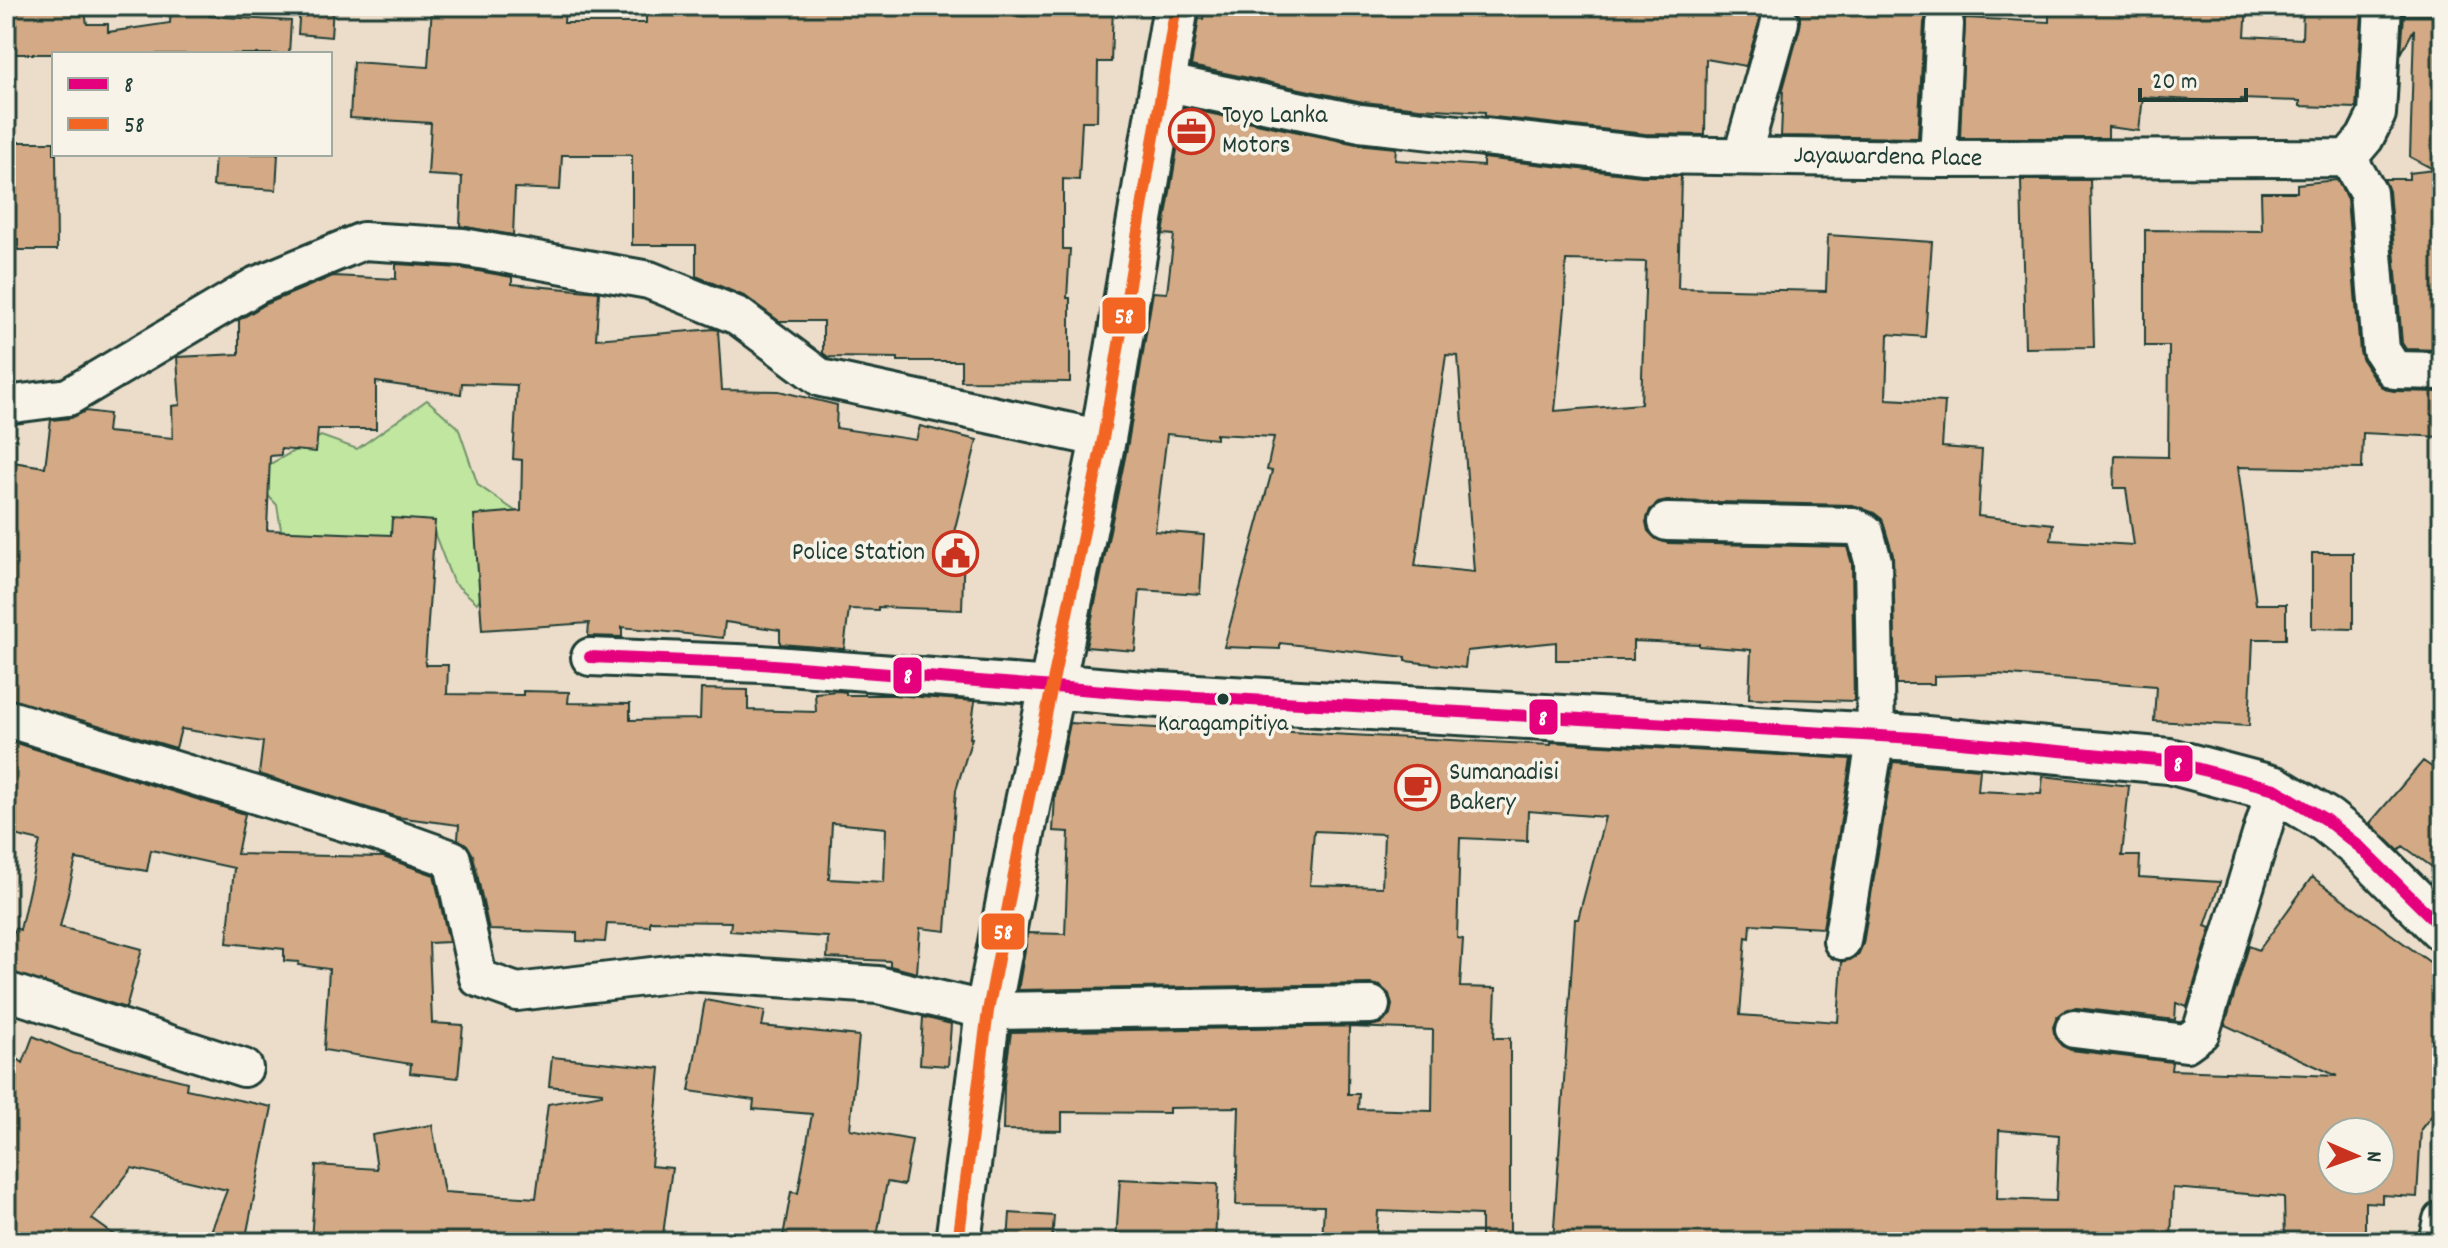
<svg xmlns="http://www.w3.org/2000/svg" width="2448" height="1248" font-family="Dekko,sans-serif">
<rect width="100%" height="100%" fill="#ecddca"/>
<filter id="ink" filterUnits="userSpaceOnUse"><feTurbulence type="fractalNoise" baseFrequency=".0125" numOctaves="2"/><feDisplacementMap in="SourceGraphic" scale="16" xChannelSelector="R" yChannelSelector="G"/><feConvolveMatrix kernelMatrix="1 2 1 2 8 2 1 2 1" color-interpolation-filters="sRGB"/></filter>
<g filter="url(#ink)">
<path fill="#c1e6a0" stroke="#70926a" stroke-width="2" d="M 427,400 L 458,427 L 478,485 L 518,513 L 497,571 L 477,603 L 453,582 L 432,527 L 296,620 L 277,505 L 258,485 L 261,469 L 321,436 L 357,449 Z"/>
<path fill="#d3aa85" stroke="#1f3d34" stroke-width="2" fill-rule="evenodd" d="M 6,6 L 84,6 L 87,24 L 108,24 L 108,32 L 170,23 L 171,6 L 210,6 L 209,16 L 291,21 L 289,54 L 6,54 Z
M 300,6 L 333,6 L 331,37 L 298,34 Z
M 432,6 L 565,6 L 564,23 L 646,23 L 646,9 L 728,10 L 728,6 L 893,6 L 893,12 L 1026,16 L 1026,6 L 1113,6 L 1111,62 L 1098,62 L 1097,121 L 1082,121 L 1079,180 L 1063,179 L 1063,249 L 1070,249 L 1067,298 L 1070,298 L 1070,382 L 961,381 L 961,361 L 898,361 L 898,358 L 828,357 L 823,353 L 823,321 L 779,321 L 746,297 L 696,276 L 696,245 L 632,245 L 632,155 L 562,155 L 560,190 L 515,188 L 513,235 L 460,226 L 462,177 L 428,175 L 431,123 L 350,118 L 353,62 L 428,67 Z
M 1205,6 L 1720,6 L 1762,13 L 1746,66 L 1706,59 L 1705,135 L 1645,134 L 1485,116 L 1485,112 L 1419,108 L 1363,102 L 1191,66 L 1199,18 L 1203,19 Z
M 1793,6 L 1935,6 L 1927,13 L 1924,23 L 1918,138 L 1781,136 L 1783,89 L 1800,27 L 1800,16 Z
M 2049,6 L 2247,6 L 2245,36 L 2302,39 L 2303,6 L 2357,6 L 2357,14 L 2362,14 L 2356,108 L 2300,106 L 2300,101 L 2241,99 L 2241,103 L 2143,97 L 2139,131 L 2108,127 L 2108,138 L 1960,138 L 1965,18 L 2049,22 Z
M 2404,15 L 2442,15 L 2442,350 L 2406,349 L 2402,343 L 2389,191 L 2384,179 L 2409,179 L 2409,173 L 2435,170 L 2410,157 L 2414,29 L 2401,54 Z
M 1184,108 L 1356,144 L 1396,148 L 1395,160 L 1483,166 L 1483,158 L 1642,176 L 1681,176 L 1678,288 L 1826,291 L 1828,235 L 1932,242 L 1925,337 L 1888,334 L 1886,399 L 1945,402 L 1942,447 L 1982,450 L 1978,516 L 2053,524 L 2051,540 L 2134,545 L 2126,488 L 2114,488 L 2115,456 L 2168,457 L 2169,346 L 2145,346 L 2145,230 L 2262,231 L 2261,192 L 2297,192 L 2297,184 L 2337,180 L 2347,199 L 2360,352 L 2363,361 L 2376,381 L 2384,389 L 2394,391 L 2442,392 L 2442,437 L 2363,433 L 2362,469 L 2238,467 L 2256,604 L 2286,604 L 2286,639 L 2253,639 L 2249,726 L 2154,721 L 2156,686 L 1996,674 L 1934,676 L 1934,684 L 1896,684 L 1893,555 L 1882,519 L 1874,513 L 1853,505 L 1667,501 L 1658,503 L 1650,510 L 1646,522 L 1648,531 L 1656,539 L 1667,543 L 1847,547 L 1852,564 L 1854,701 L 1749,698 L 1751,650 L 1699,646 L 1699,644 L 1633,641 L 1633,660 L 1556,660 L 1556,642 L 1467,651 L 1465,668 L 1406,661 L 1406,657 L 1280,643 L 1280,649 L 1224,647 L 1272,471 L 1267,470 L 1274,437 L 1216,434 L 1216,439 L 1167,434 L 1155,531 L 1204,535 L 1200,594 L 1140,590 L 1135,651 L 1086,647 L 1128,443 L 1153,292 L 1167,293 L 1174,235 L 1163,234 ZM 1566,260 L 1646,262 L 1641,404 L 1555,411 L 1565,307 ZM 1446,355 L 1458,356 L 1474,572 L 1415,566 Z
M 6,142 L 54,142 L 54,154 L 56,154 L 57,250 L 18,250 L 18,239 L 6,239 Z
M 215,154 L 278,154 L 276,190 L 213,186 Z
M 2021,180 L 2090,180 L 2094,347 L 2025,348 Z
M 396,264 L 461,268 L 512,277 L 512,284 L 599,292 L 596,339 L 714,329 L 718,330 L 722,390 L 779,391 L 837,405 L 836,428 L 916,440 L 920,426 L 977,440 L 951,544 L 964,544 L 962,610 L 878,607 L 878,610 L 849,609 L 844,649 L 780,644 L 780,630 L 725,622 L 723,638 L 622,627 L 622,637 L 588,636 L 589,623 L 482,630 L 474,515 L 521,511 L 522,460 L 513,459 L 517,385 L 462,383 L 461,394 L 376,382 L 376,429 L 318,429 L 316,452 L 281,449 L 281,455 L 270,456 L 267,530 L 391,535 L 392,518 L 435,521 L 425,665 L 448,665 L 447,694 L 523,695 L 523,691 L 569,692 L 568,703 L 630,704 L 630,720 L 700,719 L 701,689 L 748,690 L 748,710 L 816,712 L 815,693 L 838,691 L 846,692 L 846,695 L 893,695 L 975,701 L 970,738 L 972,738 L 956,790 L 946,931 L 920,928 L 917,973 L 890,966 L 890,961 L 827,958 L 828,937 L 730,931 L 731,922 L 650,921 L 650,926 L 607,924 L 605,942 L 577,941 L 577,933 L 489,930 L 473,855 L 467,845 L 458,839 L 459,825 L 397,817 L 259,774 L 263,742 L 181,729 L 176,748 L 6,698 L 6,461 L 45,467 L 51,420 L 71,418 L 86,411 L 109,414 L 107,432 L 173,438 L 172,406 L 180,405 L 177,357 L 239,354 L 239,320 L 266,304 L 333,276 L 396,279 ZM 832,823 L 886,828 L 884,882 L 829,879 Z
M 2312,553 L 2353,553 L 2353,629 L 2312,628 Z
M 1070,723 L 1173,729 L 1173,723 L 1232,724 L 1249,725 L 1249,730 L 1551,745 L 1551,742 L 1851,759 L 1823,928 L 1751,924 L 1750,938 L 1746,937 L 1740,1015 L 1838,1022 L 1842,961 L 1850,960 L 1858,955 L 1863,944 L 1893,762 L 1980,769 L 1978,791 L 2041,794 L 2043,776 L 2129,786 L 2122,856 L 2140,856 L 2139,877 L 2220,882 L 2205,926 L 2211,928 L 2187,1007 L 2176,1003 L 2175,1020 L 2077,1008 L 2067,1009 L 2057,1017 L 2053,1027 L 2055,1038 L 2062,1046 L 2071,1050 L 2172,1062 L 2171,1070 L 2337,1076 L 2225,1025 L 2249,946 L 2259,950 L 2312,877 L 2442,971 L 2442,1103 L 2421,1129 L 2417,1197 L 2382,1195 L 2382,1203 L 2365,1202 L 2365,1242 L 2285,1242 L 2284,1197 L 2173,1188 L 2171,1242 L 1553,1242 L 1575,919 L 1578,919 L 1605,817 L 1528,811 L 1527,841 L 1460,838 L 1457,938 L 1463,939 L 1460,987 L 1496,988 L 1494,1038 L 1510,1038 L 1510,1242 L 1481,1242 L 1481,1215 L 1378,1211 L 1376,1242 L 1322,1242 L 1324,1206 L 1236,1205 L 1239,1107 L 1169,1108 L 1169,1113 L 1062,1112 L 1062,1131 L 1003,1130 L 1004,1084 L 1011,1032 L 1371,1026 L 1382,1023 L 1390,1014 L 1392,1005 L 1389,994 L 1380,986 L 1371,984 L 1018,990 L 1028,933 L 1065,934 L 1069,832 L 1053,831 L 1055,796 ZM 1314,831 L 1384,834 L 1382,887 L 1310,885 ZM 1349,1027 L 1433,1030 L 1432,1111 L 1358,1109 L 1359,1094 L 1348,1094 ZM 1999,1130 L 2059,1135 L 2056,1201 L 1997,1199 ZM 2332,1132 L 2380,1132 L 2380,1180 L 2332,1180 Z
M 6,740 L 245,814 L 237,854 L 383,857 L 434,875 L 449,942 L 429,943 L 432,1023 L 463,1025 L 458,1078 L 410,1073 L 411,1064 L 324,1050 L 329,969 L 298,965 L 299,962 L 284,961 L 284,949 L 227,943 L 234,868 L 151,850 L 147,871 L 76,859 L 60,927 L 142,949 L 126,1008 L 6,971 L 6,954 L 15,928 L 20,930 L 40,841 L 6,833 Z
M 2423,761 L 2442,774 L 2442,874 L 2403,846 L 2399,851 L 2370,823 Z
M 705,1000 L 765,1011 L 762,1026 L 859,1036 L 850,1129 L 912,1140 L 904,1185 L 887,1182 L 876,1242 L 782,1242 L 791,1192 L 798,1193 L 812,1114 L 753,1109 L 754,1100 L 689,1091 Z
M 923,1017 L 951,1024 L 948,1066 L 920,1064 Z
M 33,1036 L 73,1053 L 187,1082 L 186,1089 L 272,1107 L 245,1242 L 207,1242 L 227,1190 L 132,1168 L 92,1219 L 124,1242 L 6,1242 L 6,1050 L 23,1063 Z
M 552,1057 L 660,1068 L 651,1166 L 672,1168 L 662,1242 L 521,1242 L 444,1238 L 445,1242 L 311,1242 L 316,1165 L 377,1169 L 372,1135 L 432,1125 L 444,1192 L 536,1198 L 548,1104 L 602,1094 L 602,1092 L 549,1086 Z
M 1120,1179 L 1218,1184 L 1215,1242 L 1116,1242 Z
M 1010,1213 L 1054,1216 L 1052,1242 L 1008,1242 Z"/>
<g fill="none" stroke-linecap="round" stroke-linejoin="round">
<defs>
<path id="street" d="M 1163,82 L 1360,123 L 1644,155 L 1938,159 L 2348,158 L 2368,193 L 2381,350 L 2394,370 L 2442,371
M 1742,156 L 1780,22
M 2348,158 L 2365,138 L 2377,114 L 2383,6
M 1938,159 L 1945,24
M 6,405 L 68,397 L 257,285 L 363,241 L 463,247 L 649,280 L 738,316 L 821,378 L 1103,439
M 1667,522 L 1853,526 L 1865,532 L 1873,561 L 1876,736 L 1842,941
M 590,657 L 761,664 L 1051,686
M 6,718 L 379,833 L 452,859 L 478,978 L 517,992 L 686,972 L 878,985 L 988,1011 L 1371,1005
M 6,991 L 244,1068
M 2074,1029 L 2186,1043 L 2201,1032 L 2275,789
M 2437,1242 L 2442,1220"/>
<path id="primary" d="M 1051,686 L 1143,694 L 1915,738 L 2169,761 L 2275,789 L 2326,820 L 2361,848 L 2442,928
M 958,1242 L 988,1011 L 1027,807 L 1103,439 L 1176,6"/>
</defs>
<use href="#street" stroke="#1f3d34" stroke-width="42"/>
<use href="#primary" stroke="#1f3d34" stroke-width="50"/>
<use href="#street" stroke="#f7f3e8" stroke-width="36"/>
<use href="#primary" stroke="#f7f3e8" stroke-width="44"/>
<defs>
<path id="bus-1" d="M 590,657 L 761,664 L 1143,694 L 1915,738 L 2169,761 L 2275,789 L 2326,820 L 2361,848 L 2442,928"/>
<path id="bus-2" d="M 958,1242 L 988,1011 L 1027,807 L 1103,439 L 1176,6"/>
</defs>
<use href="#bus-1" stroke="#f7f3e8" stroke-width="18"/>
<use href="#bus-2" stroke="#f7f3e8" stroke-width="18"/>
<use href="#bus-1" stroke="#e5007d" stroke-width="12"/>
<use href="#bus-2" stroke="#f26522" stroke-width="12"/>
</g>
</g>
<defs>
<symbol id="office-ring" viewBox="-11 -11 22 22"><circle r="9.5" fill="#f7f3e8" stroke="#c8321e" stroke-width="1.5"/><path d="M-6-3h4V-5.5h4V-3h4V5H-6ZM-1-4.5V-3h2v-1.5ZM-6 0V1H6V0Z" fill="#c8321e"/></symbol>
<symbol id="civic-ring" viewBox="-11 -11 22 22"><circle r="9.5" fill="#f7f3e8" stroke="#c8321e" stroke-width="1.5"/><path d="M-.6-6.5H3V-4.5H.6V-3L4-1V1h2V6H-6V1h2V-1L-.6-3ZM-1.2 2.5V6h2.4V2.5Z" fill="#c8321e"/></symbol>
<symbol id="cafe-ring" viewBox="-11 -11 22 22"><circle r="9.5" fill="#f7f3e8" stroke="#c8321e" stroke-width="1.5"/><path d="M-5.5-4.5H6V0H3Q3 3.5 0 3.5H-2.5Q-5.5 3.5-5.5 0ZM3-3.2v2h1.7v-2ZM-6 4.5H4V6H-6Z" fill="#c8321e"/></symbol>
</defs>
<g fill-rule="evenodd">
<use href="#office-ring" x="1166" y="106" width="51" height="51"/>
<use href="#civic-ring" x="930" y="528" width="51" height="51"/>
<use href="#cafe-ring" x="1392" y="762" width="51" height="51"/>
</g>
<circle fill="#1f3d34" stroke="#f7f3e8" stroke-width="3" cx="1223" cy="699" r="7"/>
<g text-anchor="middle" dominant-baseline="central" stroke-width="7" stroke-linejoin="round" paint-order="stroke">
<g font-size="24" fill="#1f3d34" stroke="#f7f3e8">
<text x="1223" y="725">Karagampitiya</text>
</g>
<g font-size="26" fill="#1f3d34" stroke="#f7f3e8" text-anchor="start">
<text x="1222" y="116">Toyo Lanka<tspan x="1222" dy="30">Motors</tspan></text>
<text x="925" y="553" text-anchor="end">Police Station</text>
<text x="1449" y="773">Sumanadisi<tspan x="1449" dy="30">Bakery</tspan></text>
</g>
<g font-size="26" fill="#1f3d34" stroke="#f7f3e8">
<text transform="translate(1888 158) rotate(1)">Jayawardena Place</text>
</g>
</g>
<g stroke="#f7f3e8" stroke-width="3">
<rect x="1101" y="296" width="46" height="39" rx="8" fill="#f26522"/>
<rect x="892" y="656" width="31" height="39" rx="8" fill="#e5007d"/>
<rect x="1528" y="698" width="31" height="38" rx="8" fill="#e5007d"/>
<rect x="2163" y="744" width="31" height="39" rx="8" fill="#e5007d"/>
<rect x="980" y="912" width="46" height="39" rx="8" fill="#f26522"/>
</g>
<g font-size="22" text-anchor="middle" font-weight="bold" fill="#fff">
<text x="1124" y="323">58</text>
<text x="908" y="683">8</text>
<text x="1543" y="725">8</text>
<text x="2178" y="771">8</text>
<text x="1003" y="939">58</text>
</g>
<rect width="2448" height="1248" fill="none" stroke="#f7f3e8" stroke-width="32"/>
<rect x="16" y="16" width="2416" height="1216" fill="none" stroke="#1f3d34" stroke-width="3" filter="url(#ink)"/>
<rect x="52" y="52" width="280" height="104" fill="#f7f3e8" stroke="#a1aaa0" stroke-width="2"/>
<rect x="68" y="78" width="40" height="12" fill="#e5007d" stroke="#a1aaa0" stroke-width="2"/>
<text x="124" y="92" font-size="24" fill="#1f3d34">8</text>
<rect x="68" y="118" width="40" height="12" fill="#f26522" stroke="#a1aaa0" stroke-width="2"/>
<text x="124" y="132" font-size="24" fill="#1f3d34">58</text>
<g transform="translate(2356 1156) rotate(92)"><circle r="38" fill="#f7f3e8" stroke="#a1aaa0" stroke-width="2"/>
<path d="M0-6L14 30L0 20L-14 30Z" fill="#c8321e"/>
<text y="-12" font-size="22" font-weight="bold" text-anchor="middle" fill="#1f3d34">N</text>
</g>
<path d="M2140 88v12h106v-12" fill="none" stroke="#1f3d34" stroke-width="4"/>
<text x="2152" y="88" font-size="24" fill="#1f3d34" stroke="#f7f3e8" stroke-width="6" paint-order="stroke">20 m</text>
</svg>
